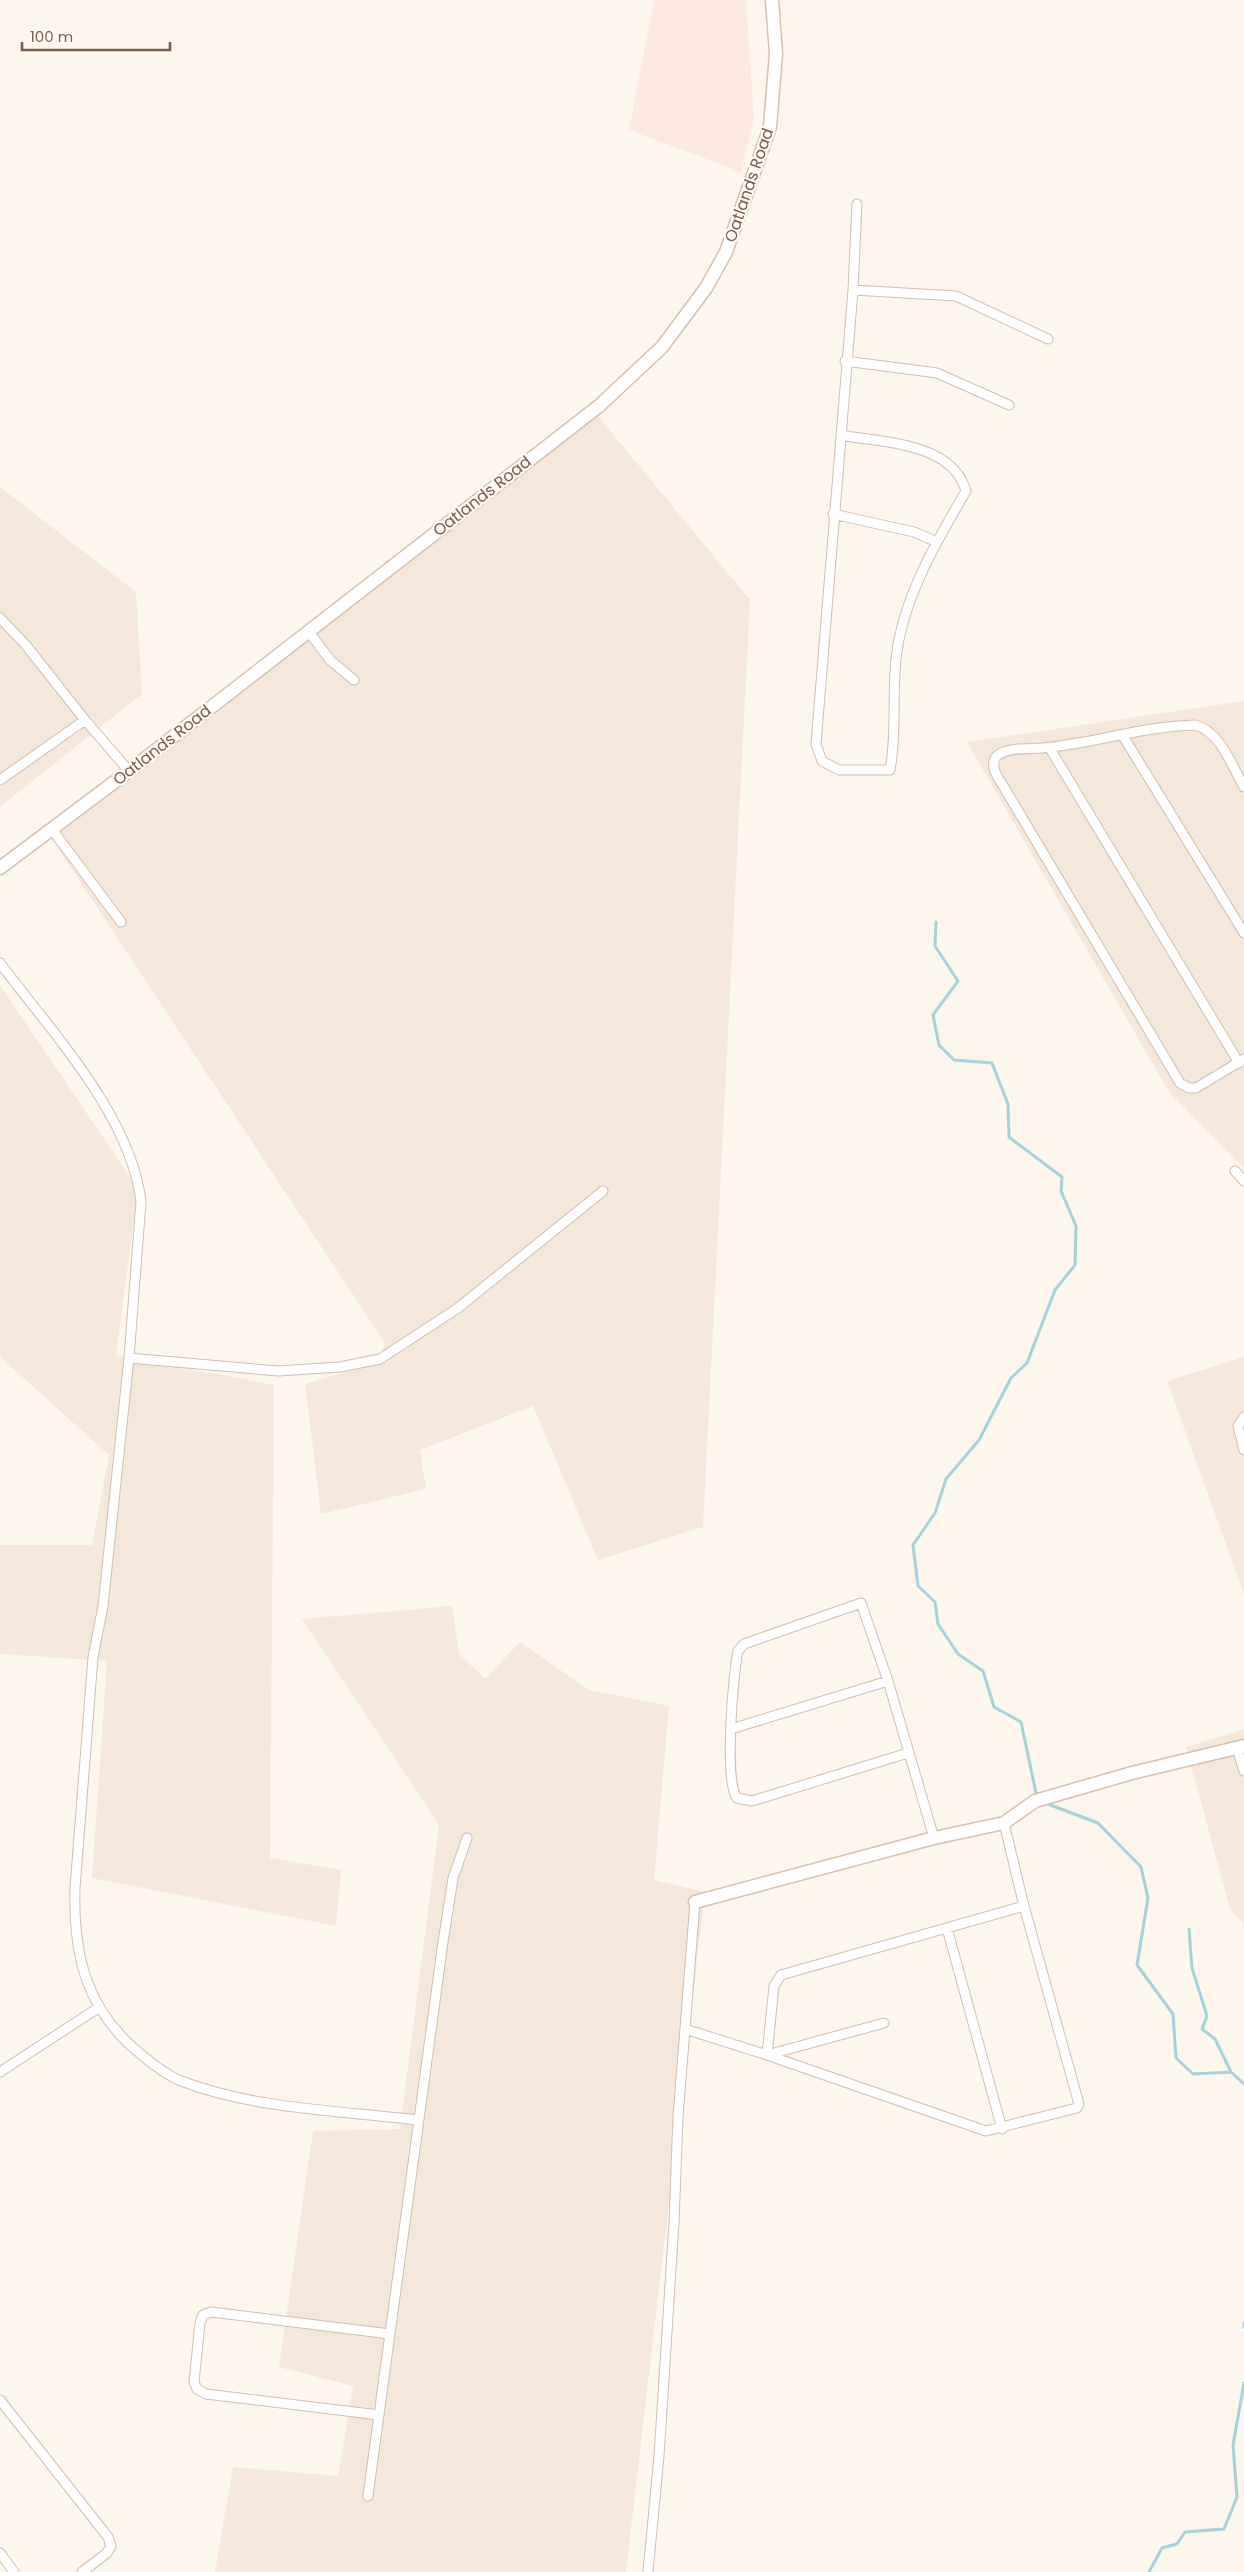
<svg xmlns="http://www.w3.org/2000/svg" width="1244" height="2572" font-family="Poppins,sans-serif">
<rect width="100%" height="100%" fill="#fdf6ec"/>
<path fill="#f5e8da" d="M 598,416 L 750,600 L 703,1527 L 598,1560 L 533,1406 L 420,1450 L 426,1489 L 321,1514 L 305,1384 L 377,1363 L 385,1343 L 51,838 Z
M 0,487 L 136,592 L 142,694 L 0,807 Z
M 1244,701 L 1244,1168 L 1169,1092 L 967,742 Z
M 0,985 L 138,1189 L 116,1355 L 274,1385 L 270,1858 L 341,1870 L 336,1926 L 92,1878 L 107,1661 L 0,1654 L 0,1545 L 92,1545 L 109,1455 L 0,1357 Z
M 1244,1357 L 1244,1594 L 1167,1381 Z
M 452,1606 L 459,1654 L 485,1679 L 520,1642 L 589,1690 L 669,1706 L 654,1880 L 705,1892 L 626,2572 L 215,2572 L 233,2467 L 338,2476 L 353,2386 L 279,2367 L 313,2131 L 400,2129 L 439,1825 L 302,1619 Z
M 1244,1729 L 1244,1924 L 1230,1909 L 1186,1747 Z"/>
<path fill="#fde8e0" d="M 654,0 L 746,0 L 754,118 L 741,172 L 629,130 Z"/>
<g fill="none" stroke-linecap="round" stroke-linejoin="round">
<path stroke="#a5d3da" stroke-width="3" d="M 936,922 L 935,946 L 958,981 L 933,1015 L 939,1045 L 954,1060 L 992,1063 L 1008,1104 L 1009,1137 L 1062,1177 L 1061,1191 L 1076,1226 L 1075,1265 L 1055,1290 L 1027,1363 L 1011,1378 L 979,1440 L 946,1479 L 935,1513 L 913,1545 L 918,1586 L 935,1602 L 938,1624 L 958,1654 L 983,1671 L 994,1707 L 1021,1722 L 1036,1793
M 1045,1803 L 1098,1823 L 1141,1867 L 1148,1898 L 1137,1965 L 1173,2014 L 1176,2058 L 1193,2074 L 1231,2072
M 1189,1929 L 1192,1968 L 1207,2016 L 1202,2029 L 1215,2039 L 1231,2072 L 1244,2084
M 1244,2323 L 1244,2327
M 1149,2572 L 1162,2548 L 1177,2544 L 1185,2532 L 1224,2529 L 1237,2497 L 1233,2445 L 1244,2383"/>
<defs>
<path id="street" d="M 853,290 L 956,296 L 1048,339
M 845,361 L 937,373 L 1009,405
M 841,435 C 883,443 952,442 966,491 C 936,542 902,600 896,659 C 892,696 897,733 890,770 L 839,770 L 822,761 L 816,744 L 853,290 L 857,204
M 833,514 L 914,532 L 937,542
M 0,618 L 25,644 L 85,720 L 129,771
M 309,632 L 330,660 L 354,680
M 1123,736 L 1244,933
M 1049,747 L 1239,1063
M 0,780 L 85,720
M 1244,787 C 1232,766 1220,731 1195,725 C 1143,726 1093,744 1042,748 C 1030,749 1006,747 997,756 C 989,764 997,777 1002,784 L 1180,1083 L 1189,1088 L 1196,1088 L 1244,1059
M 51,828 L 121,922
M 0,963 C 50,1030 132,1117 141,1202 L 129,1358 L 103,1606 L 93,1657 L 75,1888 C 73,1957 87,2012 143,2056 C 155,2066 169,2077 184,2082 C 255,2109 343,2111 419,2120
M 1235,1171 L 1244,1181
M 129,1358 L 278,1371 L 340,1367 L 380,1359 L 458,1308 L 603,1191
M 1244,1417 L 1238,1426 L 1244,1450
M 731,1729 L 888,1681
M 1237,1748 L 1244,1771
M 908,1753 L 752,1801 L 737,1798 C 724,1782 733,1674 738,1651 L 744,1644 L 861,1603 L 888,1681 L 934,1838
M 947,1928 L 1002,2129
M 884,2023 L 767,2055 L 774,1986 L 781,1975 L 1024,1906
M 685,2029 L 767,2055 L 986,2131 L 1077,2108 L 1079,2104 L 1024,1906 L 1004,1823
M 0,2072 L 98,2008
M 0,2400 L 108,2537 L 111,2546 L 107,2553 L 82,2572
M 379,2415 L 206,2394 L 197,2389 L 194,2382 L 200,2323 L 203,2315 L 211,2312 L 390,2334
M 368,2496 L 443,1942 L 453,1878 L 467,1838
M 0,2553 L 14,2572
M 648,2572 L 659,2456 L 674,2223 L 678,2117 L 695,1902"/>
<path id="secondary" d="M 0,868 L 129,771 L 599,406 L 662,347 L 706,288 L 726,252 L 770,127 L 776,54 L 772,0
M 695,1902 L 934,1838 L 1004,1823 L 1035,1801 L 1132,1773 L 1244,1746"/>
</defs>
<use href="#street" stroke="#d1beb0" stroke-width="11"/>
<use href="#secondary" stroke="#d6c0b0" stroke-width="15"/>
<use href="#street" stroke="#fff" stroke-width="9"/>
<use href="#secondary" stroke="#fff" stroke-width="12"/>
</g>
<g text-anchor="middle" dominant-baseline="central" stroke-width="4.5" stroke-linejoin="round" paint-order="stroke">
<g font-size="16" fill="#7a5c4d" stroke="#fffaf3">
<text transform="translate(749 185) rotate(-71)">Oatlands Road</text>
<text transform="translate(482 496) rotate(-38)">Oatlands Road</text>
<text transform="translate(162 745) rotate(-38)">Oatlands Road</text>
</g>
</g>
<path d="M22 42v8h148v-8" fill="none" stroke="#7a5c4d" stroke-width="2.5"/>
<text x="30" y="42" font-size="15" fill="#7a5c4d" stroke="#fffaf3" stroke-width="4" paint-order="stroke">100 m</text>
</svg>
